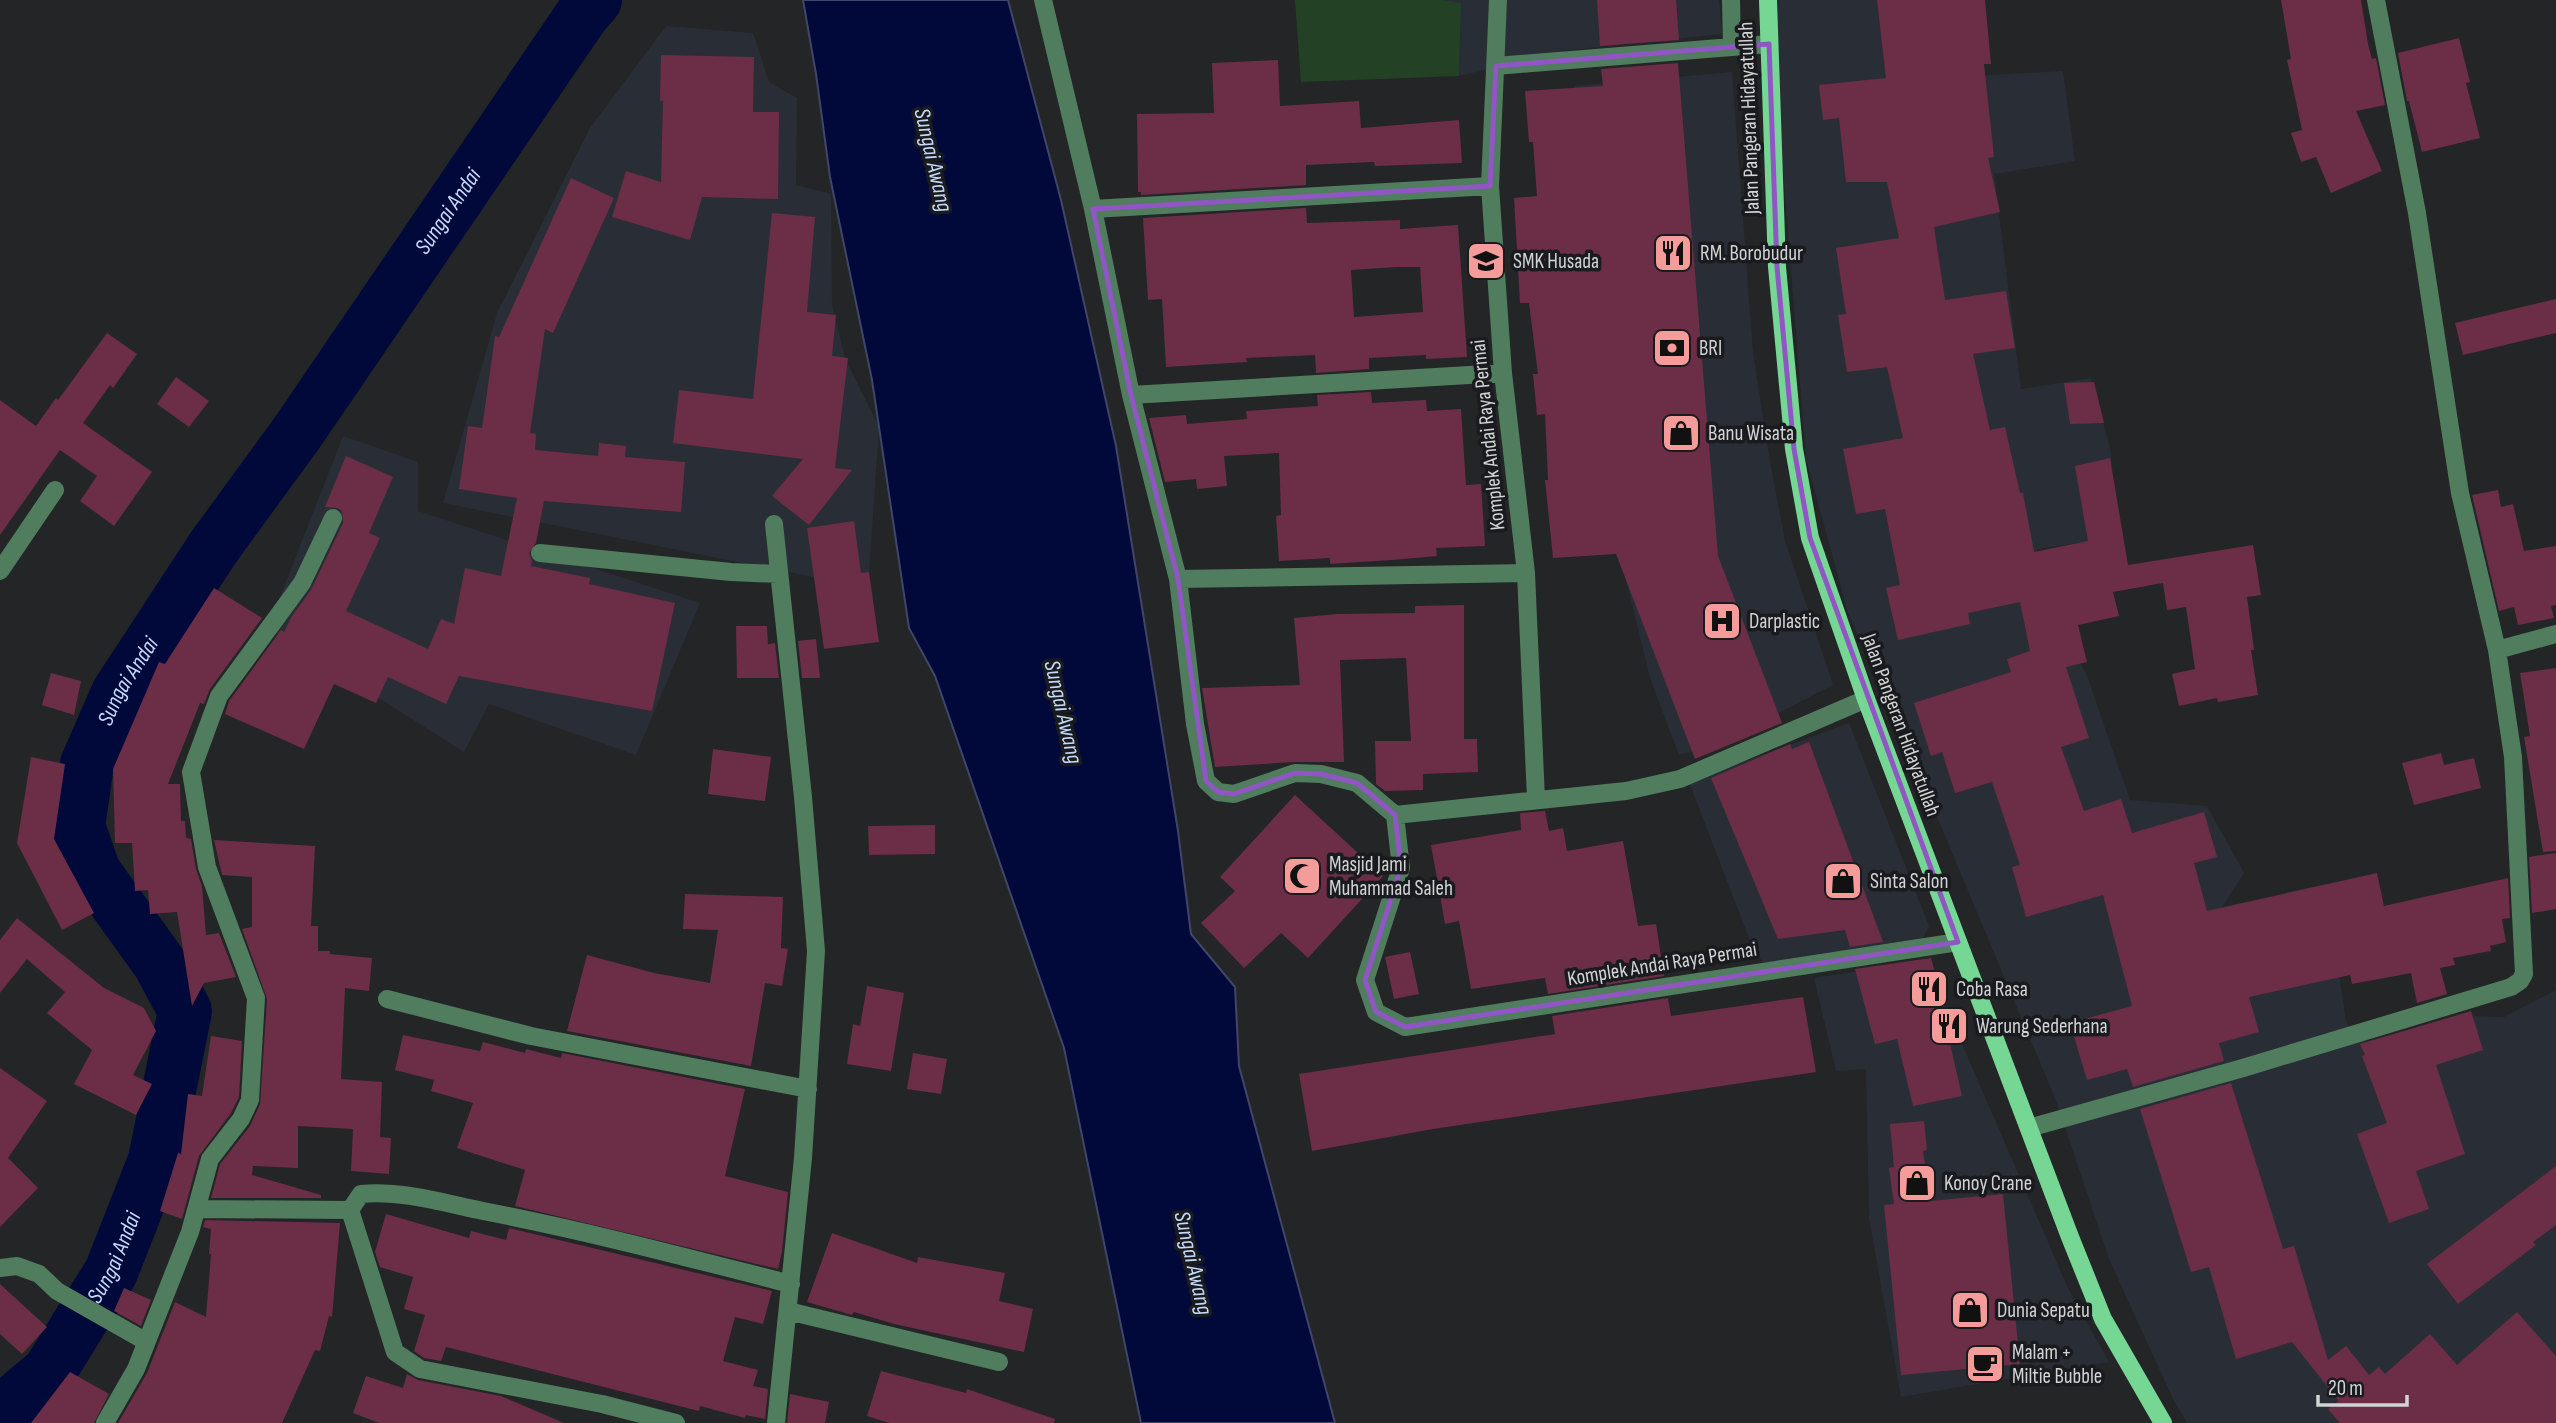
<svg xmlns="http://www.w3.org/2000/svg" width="2556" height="1423" font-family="'Sofia Sans Condensed',sans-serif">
<rect width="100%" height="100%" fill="#232527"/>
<path fill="#292e36" d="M 1442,0 L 1719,0 L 1722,34 L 1569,50 L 1459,76 L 1461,4 Z
M 1779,0 L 1970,0 L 1972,76 L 2063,71 L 2075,161 L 1994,174 L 2021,389 L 2091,378 L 2111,452 L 2114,538 L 2037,549 L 2049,607 L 2086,673 L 2130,800 L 2207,806 L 2244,873 L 2222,907 L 2326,884 L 2346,1022 L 2364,1042 L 2468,1016 L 2504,1017 L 2556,990 L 2556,1423 L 2187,1423 L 2173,1399 L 2109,1259 L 2057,1103 L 1917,769 L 1848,613 L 1806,459 L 1773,44 Z
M 666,26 L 753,33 L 769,82 L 797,98 L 796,185 L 831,194 L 832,304 L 845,358 L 879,427 L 868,588 L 443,503 L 497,313 L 590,128 Z
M 1732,72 L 1753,353 L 1770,461 L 1785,541 L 1833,685 L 1722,742 L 1679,755 L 1650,678 L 1620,555 L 1574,86 Z
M 343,436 L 418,462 L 418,511 L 700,603 L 636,755 L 489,704 L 464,752 L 268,628 Z
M 1849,723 L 1929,926 L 1923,938 L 1781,968 L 1764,964 L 1752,946 L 1689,782 Z
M 1926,961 L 2068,1288 L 2109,1362 L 1901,1397 L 1869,1218 L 1866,1069 L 1836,1071 L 1814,978 Z"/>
<path fill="#234225" d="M 1295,0 L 1442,0 L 1461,3 L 1459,76 L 1301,82 Z"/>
<path fill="#000939" stroke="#3f4668" stroke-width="2" d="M 803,0 L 1008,0 L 1061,200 L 1116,446 L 1178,831 L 1191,934 L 1235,987 L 1239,1066 L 1335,1423 L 1141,1423 L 1064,1048 L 935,676 L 909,628 L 872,380 L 830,177 L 816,74 Z"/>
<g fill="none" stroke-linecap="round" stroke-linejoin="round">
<path stroke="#000939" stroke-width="54" id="s1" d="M 0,1413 L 49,1372 L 111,1272 L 155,1160 L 185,1011 L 160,964 L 94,872 L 78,826 L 87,764 L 118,693 L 213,548 L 299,430 L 582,15 L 595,0"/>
</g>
<path fill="#6c2d47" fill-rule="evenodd" d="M 1597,0 L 1676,0 L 1679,40 L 1600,46 Z
M 1877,0 L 1985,0 L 1991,64 L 1984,64 L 1994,157 L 1988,158 L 2000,212 L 1934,227 L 1945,300 L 2006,291 L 2015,348 L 1973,354 L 1990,430 L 2005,427 L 2020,493 L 2023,493 L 2034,552 L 2088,541 L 2075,466 L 2110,458 L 2128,565 L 2253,545 L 2261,595 L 2247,597 L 2254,650 L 2251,650 L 2258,695 L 2218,702 L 2217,698 L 2179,706 L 2172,674 L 2195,669 L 2186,607 L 2167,610 L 2163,583 L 2113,592 L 2119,616 L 2078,625 L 2087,662 L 2066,667 L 2089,738 L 2061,747 L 2084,811 L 2121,799 L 2132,833 L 2204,812 L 2217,857 L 2194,863 L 2207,911 L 2377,873 L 2384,906 L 2508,878 L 2510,918 L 2502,919 L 2506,942 L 2490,946 L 2491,951 L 2453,958 L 2455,965 L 2440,968 L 2447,994 L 2417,1003 L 2411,973 L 2352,984 L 2350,975 L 2249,997 L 2259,1032 L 2219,1043 L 2224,1061 L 2133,1087 L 2127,1069 L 2087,1080 L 2070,1023 L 2132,1006 L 2103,895 L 2026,917 L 2012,867 L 2020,865 L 1992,782 L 1955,793 L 1942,752 L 1931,756 L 1914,703 L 2011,672 L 2007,659 L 2030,651 L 2020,602 L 1968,613 L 1970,624 L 1898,640 L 1886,588 L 1900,585 L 1885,509 L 1856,514 L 1843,449 L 1903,438 L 1887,367 L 1847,372 L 1838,315 L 1846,314 L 1836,248 L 1899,238 L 1887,182 L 1846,182 L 1839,118 L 1823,120 L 1819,85 L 1886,78 Z
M 2281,0 L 2361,0 L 2368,44 L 2372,59 L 2376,58 L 2385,105 L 2356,111 L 2382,171 L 2331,193 L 2316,157 L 2301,162 L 2291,133 L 2302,130 L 2287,60 L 2291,59 Z
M 2459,38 L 2470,82 L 2466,83 L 2480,138 L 2422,152 L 2409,101 L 2407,101 L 2398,53 Z
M 661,55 L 754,57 L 753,112 L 779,112 L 778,199 L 702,197 L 690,240 L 612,217 L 626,171 L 661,182 L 663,101 L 660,101 Z
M 1278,60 L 1280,106 L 1359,101 L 1361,128 L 1459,120 L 1462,163 L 1375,166 L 1374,162 L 1306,165 L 1306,185 L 1141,195 L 1141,192 L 1138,192 L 1137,114 L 1214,113 L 1212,63 Z
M 1678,63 L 1718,556 L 1782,723 L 1695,759 L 1616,554 L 1553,558 L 1545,480 L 1548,480 L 1545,414 L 1537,415 L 1533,374 L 1538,374 L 1529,303 L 1520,303 L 1514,198 L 1537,196 L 1533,142 L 1529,142 L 1525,91 L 1603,86 L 1601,69 Z
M 571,178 L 614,198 L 553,333 L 545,329 L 530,433 L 536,434 L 535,450 L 598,456 L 599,443 L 626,446 L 625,457 L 685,462 L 681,512 L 544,501 L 536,543 L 529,553 L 532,561 L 531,566 L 590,578 L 589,584 L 675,603 L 652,711 L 459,676 L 446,704 L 388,677 L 376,703 L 334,684 L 304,749 L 225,714 L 229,701 L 281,630 L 284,632 L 292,616 L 311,590 L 343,523 L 342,511 L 337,508 L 325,507 L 346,456 L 393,477 L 369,533 L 380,538 L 346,611 L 428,649 L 441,619 L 454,624 L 465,568 L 501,576 L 517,498 L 459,489 L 468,426 L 482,428 L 495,336 L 499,337 Z
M 1306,208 L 1307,223 L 1400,220 L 1400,229 L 1458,225 L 1467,357 L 1426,359 L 1426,355 L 1369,358 L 1369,369 L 1316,373 L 1315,355 L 1246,358 L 1247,362 L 1166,367 L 1162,299 L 1148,300 L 1143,218 ZM 1397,267 L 1420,267 L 1423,312 L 1354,317 L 1351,270 Z
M 772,213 L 815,217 L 807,312 L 836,315 L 832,356 L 848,358 L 835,468 L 852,470 L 809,525 L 772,496 L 803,459 L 673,443 L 679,390 L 753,399 Z
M 2556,299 L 2556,333 L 2463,355 L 2455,323 Z
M 107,333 L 137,354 L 113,388 L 110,385 L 83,423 L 152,472 L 114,526 L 80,501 L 97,476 L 60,450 L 0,535 L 0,400 L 36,426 L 56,398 L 58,400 Z
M 176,377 L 209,401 L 189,427 L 157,404 Z
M 2094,382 L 2104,423 L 2070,424 L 2064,383 Z
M 1371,392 L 1372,403 L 1426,400 L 1427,411 L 1461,409 L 1466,485 L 1481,484 L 1485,546 L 1436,548 L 1437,556 L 1392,560 L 1330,564 L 1330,558 L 1279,561 L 1276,516 L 1281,515 L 1279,453 L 1224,456 L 1227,486 L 1197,489 L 1196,479 L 1165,482 L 1149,418 L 1186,415 L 1187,424 L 1247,419 L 1246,411 L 1318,406 L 1317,395 Z
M 2498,490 L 2501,507 L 2513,504 L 2524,551 L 2556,546 L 2556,605 L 2551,606 L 2554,618 L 2518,625 L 2514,607 L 2499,611 L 2472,495 Z
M 854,521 L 861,573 L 869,572 L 879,642 L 824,649 L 807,528 Z
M 214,588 L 262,618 L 210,689 L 204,704 L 200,703 L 168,784 L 180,784 L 181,821 L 185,821 L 186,838 L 191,839 L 196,869 L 202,886 L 206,935 L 219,933 L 236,977 L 204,983 L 192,1006 L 177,912 L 150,914 L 148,890 L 135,891 L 132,843 L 115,843 L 113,769 L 159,662 L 165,664 Z
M 1464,605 L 1464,739 L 1477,739 L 1478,772 L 1423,774 L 1423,790 L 1385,791 L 1376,784 L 1375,741 L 1411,741 L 1406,658 L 1340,660 L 1344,762 L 1295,762 L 1215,767 L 1202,688 L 1300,685 L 1294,618 L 1337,614 L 1415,613 L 1415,606 Z
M 736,626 L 767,626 L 768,644 L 775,643 L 779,678 L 737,678 Z
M 816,639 L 820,678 L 802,678 L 798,641 Z
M 2556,668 L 2556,851 L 2543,852 L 2524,737 L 2530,736 L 2520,673 Z
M 51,673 L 81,681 L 74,715 L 42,705 Z
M 1809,742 L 1883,942 L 1850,947 L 1845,930 L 1778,939 L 1711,778 L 1790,744 L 1792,749 Z
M 713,749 L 771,757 L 765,801 L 708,794 Z
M 2441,753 L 2444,765 L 2474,758 L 2481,788 L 2414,805 L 2402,763 Z
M 31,757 L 65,764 L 54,839 L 94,913 L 62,930 L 17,843 Z
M 1295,795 L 1383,876 L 1308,958 L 1281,933 L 1244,968 L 1201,923 L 1235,891 L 1220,877 Z
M 1545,811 L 1549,831 L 1563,828 L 1567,851 L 1623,841 L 1638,926 L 1656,924 L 1664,976 L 1548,994 L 1545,978 L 1471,989 L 1459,921 L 1445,924 L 1431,845 L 1521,830 L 1520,813 Z
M 935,825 L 935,854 L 869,855 L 868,826 Z
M 214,840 L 315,846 L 311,926 L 318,926 L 318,951 L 330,951 L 330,954 L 372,958 L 369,991 L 345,988 L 341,1079 L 382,1082 L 380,1137 L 391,1138 L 389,1174 L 351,1171 L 353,1129 L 298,1126 L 298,1168 L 253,1166 L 252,1175 L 321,1195 L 321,1198 L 211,1198 L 220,1164 L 250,1126 L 260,1104 L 267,999 L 242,929 L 252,927 L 252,877 L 222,875 Z
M 2556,853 L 2556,909 L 2532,913 L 2529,857 Z
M 685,894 L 783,897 L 781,948 L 788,949 L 782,986 L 765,983 L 751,1066 L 567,1031 L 587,955 L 654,973 L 710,983 L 718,930 L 683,929 Z
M 17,918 L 104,988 L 144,1008 L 156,1031 L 133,1075 L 152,1084 L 136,1115 L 74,1084 L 92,1050 L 47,1013 L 65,992 L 27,959 L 0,993 L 0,940 Z
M 1410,952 L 1419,994 L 1394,999 L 1385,957 Z
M 1931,958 L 1949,1025 L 1946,1026 L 1962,1096 L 1913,1106 L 1897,1039 L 1875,1044 L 1855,969 Z
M 867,986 L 904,993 L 891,1071 L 847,1064 L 853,1024 L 860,1026 Z
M 1803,997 L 1816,1072 L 1433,1129 L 1312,1151 L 1299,1074 L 1555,1034 L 1552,1016 L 1668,998 L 1671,1016 Z
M 2471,1011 L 2483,1050 L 2436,1065 L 2465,1154 L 2416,1171 L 2429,1209 L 2389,1223 L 2357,1134 L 2387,1123 L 2362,1056 L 2365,1055 L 2360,1044 Z
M 403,1035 L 480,1051 L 483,1042 L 525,1053 L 526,1049 L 561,1058 L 562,1053 L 745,1089 L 725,1176 L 788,1192 L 782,1252 L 778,1269 L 515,1206 L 525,1170 L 457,1148 L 473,1103 L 431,1091 L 434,1080 L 395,1070 Z
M 211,1036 L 242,1041 L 239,1097 L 231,1113 L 199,1156 L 182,1219 L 160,1211 L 178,1153 L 181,1154 L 188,1094 L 202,1096 Z
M 913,1053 L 947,1059 L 941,1094 L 907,1089 Z
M 0,1068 L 47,1101 L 8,1158 L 38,1188 L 0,1227 Z
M 2231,1083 L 2283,1249 L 2294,1246 L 2328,1360 L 2346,1346 L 2369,1375 L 2379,1367 L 2385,1374 L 2430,1334 L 2457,1365 L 2517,1312 L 2556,1356 L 2556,1423 L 2340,1423 L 2328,1409 L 2339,1401 L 2292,1342 L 2236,1359 L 2209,1267 L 2191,1272 L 2140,1109 Z
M 1924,1121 L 1927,1150 L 1923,1151 L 1931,1201 L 2003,1194 L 2020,1364 L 1901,1375 L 1884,1205 L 1894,1204 L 1889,1168 L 1894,1167 L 1890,1124 Z
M 2556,1166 L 2556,1225 L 2533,1242 L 2536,1245 L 2458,1304 L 2427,1264 Z
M 386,1214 L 469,1238 L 471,1231 L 506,1240 L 509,1228 L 772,1291 L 763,1324 L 735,1317 L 723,1361 L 758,1370 L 753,1386 L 768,1389 L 765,1419 L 746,1415 L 745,1418 L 700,1406 L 699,1411 L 446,1347 L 441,1361 L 424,1358 L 414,1351 L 425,1315 L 404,1309 L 413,1277 L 380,1267 L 375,1252 Z
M 205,1220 L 340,1223 L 332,1317 L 329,1316 L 320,1351 L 315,1350 L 282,1423 L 118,1423 L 147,1373 L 175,1302 L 206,1317 L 211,1254 L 209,1254 L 211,1229 L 203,1227 Z
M 832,1233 L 917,1263 L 918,1257 L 1005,1273 L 999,1301 L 1033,1309 L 1024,1352 L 894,1324 L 854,1312 L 852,1315 L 807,1302 Z
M 0,1284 L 47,1327 L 22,1354 L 0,1334 Z
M 124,1288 L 151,1300 L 141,1326 L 114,1311 Z
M 881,1371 L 966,1393 L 967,1389 L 1055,1419 L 1054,1423 L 889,1423 L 867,1416 Z
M 70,1372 L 109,1394 L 94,1423 L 31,1423 Z
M 407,1374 L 418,1380 L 501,1396 L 564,1423 L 379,1423 L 353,1413 L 366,1376 L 403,1388 Z
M 790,1394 L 829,1402 L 825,1423 L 787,1423 Z"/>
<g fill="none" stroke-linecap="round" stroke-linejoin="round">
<path stroke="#507d5d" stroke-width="18" d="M 1043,0 L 1093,209 L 1131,395 L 1178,579 L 1195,724 L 1206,781 L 1218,792 L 1234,794 L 1295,773 L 1321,774 L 1357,783 L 1395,815 L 1401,868 L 1365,980 L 1376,1012 L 1405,1027 L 1958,942
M 1498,0 L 1490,186 L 1503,373 L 1526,573 L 1536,799
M 1731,0 L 1732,46
M 1496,66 L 1769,44
M 1093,209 L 1490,186
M 1131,395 L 1503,373
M 774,524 L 803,797 L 816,951 L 803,1158 L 776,1423
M 540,553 L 731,572 L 778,574
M 0,571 L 55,490
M 1178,579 L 1526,573
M 2497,650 L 2556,634
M 1395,815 L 1626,791 L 1680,779 L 1866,699
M 387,999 L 531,1036 L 808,1089
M 2029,1128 L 2243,1068 L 2511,987 L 2520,981 L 2524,974 L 2513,757 L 2497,650 L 2460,493 L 2417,213 L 2376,0
M 197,1209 L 350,1210
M 0,1268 L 17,1266 L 39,1274 L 57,1291 L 145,1341
M 788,1311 L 999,1362
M 105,1423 L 136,1369 L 190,1232 L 210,1159 L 241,1119 L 250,1100 L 256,998 L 207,867 L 191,772 L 219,696 L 302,583 L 333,518
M 676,1423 L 602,1404 L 420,1369 L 395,1352 L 350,1210 L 361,1194 C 401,1190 444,1203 483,1211 C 587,1231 689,1258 791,1284"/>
<path stroke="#76d795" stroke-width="18" d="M 1768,0 L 1777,267 L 1794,449 L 1810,538 L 1866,699 L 2070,1237 L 2103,1319 L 2163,1423"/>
</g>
<path fill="none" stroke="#9056c4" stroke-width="5" stroke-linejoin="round" d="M 1769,44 L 1777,267 L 1794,449 L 1810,538 L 1958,942 L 1405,1027 L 1376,1012 L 1365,980 L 1401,868 L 1395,815 L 1357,783 L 1321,774 L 1295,773 L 1234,794 L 1218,792 L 1206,781 L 1178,579 L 1131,395 L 1093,209 L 1490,186 L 1496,66 Z"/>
<defs>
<symbol id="restaurant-square" viewBox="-11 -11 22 22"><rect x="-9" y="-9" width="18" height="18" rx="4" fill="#f59b9a" stroke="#191b1e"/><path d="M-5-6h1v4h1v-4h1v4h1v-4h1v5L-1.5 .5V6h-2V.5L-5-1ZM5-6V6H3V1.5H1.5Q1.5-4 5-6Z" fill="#111"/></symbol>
<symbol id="school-square" viewBox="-11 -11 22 22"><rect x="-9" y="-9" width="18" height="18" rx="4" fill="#f59b9a" stroke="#191b1e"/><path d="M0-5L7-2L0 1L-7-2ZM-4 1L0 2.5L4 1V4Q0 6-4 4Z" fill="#111"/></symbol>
<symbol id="bank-square" viewBox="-11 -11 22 22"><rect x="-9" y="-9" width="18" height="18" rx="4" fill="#f59b9a" stroke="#191b1e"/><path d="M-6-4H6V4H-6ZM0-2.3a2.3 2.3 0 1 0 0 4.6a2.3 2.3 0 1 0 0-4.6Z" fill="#111"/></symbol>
<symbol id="shop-square" viewBox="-11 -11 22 22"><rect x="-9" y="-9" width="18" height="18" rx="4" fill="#f59b9a" stroke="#191b1e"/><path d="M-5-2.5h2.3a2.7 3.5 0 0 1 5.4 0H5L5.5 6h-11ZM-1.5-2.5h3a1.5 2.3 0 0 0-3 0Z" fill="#111"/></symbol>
<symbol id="hospital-square" viewBox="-11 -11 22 22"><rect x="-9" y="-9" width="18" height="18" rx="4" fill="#f59b9a" stroke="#191b1e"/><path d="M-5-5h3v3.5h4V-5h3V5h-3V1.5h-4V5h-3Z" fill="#111"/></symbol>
<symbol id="mosque-square" viewBox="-11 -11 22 22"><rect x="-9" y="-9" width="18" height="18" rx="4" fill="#f59b9a" stroke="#191b1e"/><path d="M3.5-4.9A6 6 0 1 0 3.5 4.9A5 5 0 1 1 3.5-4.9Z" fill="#111"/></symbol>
<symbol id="cafe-square" viewBox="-11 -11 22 22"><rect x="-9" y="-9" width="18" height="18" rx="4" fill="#f59b9a" stroke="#191b1e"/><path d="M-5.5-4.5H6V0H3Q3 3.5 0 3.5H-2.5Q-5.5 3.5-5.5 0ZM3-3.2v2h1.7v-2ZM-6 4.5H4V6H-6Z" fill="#111"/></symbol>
</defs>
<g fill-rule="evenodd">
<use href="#restaurant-square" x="1651" y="231" width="44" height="44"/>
<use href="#school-square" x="1464" y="239" width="44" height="44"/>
<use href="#bank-square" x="1650" y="326" width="44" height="44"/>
<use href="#shop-square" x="1659" y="411" width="44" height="44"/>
<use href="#hospital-square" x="1700" y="599" width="44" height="44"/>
<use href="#mosque-square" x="1280" y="854" width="44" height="44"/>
<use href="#shop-square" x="1821" y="859" width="44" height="44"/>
<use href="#restaurant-square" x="1907" y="967" width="44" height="44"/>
<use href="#restaurant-square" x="1927" y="1004" width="44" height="44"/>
<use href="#shop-square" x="1895" y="1161" width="44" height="44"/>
<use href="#shop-square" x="1948" y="1288" width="44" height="44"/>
<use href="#cafe-square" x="1963" y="1342" width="44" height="44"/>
</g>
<g text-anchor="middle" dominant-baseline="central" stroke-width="7" stroke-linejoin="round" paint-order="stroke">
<g font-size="21" fill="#d1d3d4" stroke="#191b1e">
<text transform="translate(1749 118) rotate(-92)">Jalan Pangeran Hidayatullah</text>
<text transform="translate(1488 435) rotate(-96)">Komplek Andai Raya Permai</text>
<text transform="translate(1901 725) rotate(70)">Jalan Pangeran Hidayatullah</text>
<text transform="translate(1662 964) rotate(-9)">Komplek Andai Raya Permai</text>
</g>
<g font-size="21" fill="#d1d3d4" stroke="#191b1e" text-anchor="start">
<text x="1700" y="253">RM. Borobudur</text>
<text x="1513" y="261">SMK Husada</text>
<text x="1699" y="348">BRI</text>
<text x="1708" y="433">Banu Wisata</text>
<text x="1749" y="621">Darplastic</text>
<text x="1329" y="864">Masjid Jami<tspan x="1329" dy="24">Muhammad Saleh</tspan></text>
<text x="1870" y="881">Sinta Salon</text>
<text x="1956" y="989">Coba Rasa</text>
<text x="1976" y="1026">Warung Sederhana</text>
<text x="1944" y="1183">Konoy Crane</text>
<text x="1997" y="1310">Dunia Sepatu</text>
<text x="2012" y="1352">Malam +<tspan x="2012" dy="24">Miltie Bubble</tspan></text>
</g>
<g font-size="23" font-style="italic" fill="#c5d8f9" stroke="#191b1e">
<text transform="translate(933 160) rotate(77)">Sungai Awang</text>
<text stroke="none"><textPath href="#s1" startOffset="1393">Sungai Andai</textPath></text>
<text stroke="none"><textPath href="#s1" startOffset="824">Sungai Andai</textPath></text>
<text transform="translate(1063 712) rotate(77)">Sungai Awang</text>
<text stroke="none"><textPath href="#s1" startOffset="196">Sungai Andai</textPath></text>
<text transform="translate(1193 1263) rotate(77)">Sungai Awang</text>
</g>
</g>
<path d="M2318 1395v10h89v-10" fill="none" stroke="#d1d3d4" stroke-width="3.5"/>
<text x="2328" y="1395" font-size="21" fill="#d1d3d4" stroke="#191b1e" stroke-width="5" paint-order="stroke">20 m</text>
</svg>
